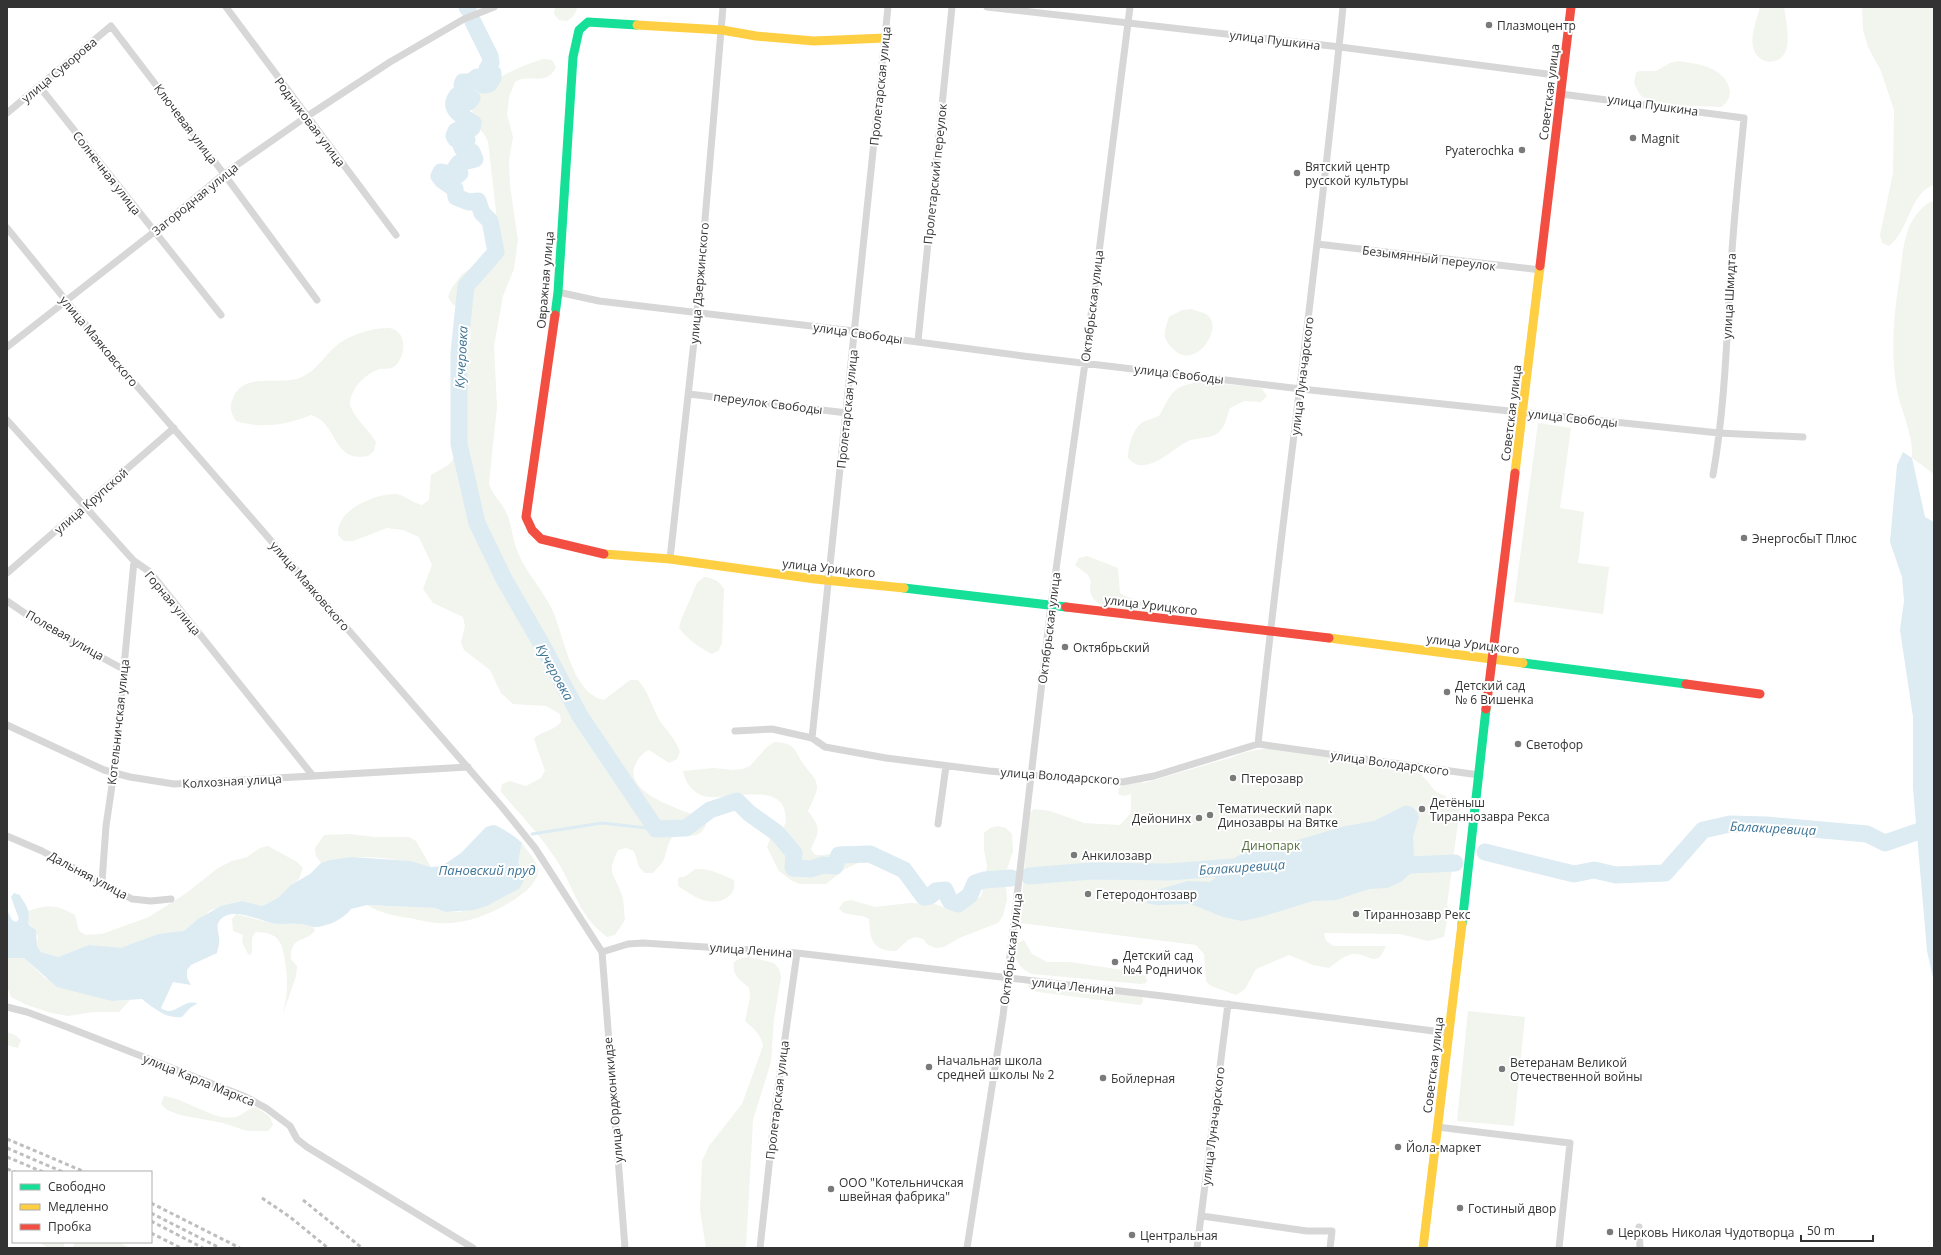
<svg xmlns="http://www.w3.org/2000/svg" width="1941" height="1255" font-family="'Open Sans',sans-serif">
<rect width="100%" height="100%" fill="#fff"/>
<path fill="#f1f5ed" d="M 555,7 L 577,7 C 576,14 572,18 567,21 L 559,20 L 554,14 Z
M 1760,7 L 1784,7 C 1786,20 1790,38 1786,50 C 1781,66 1759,65 1754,50 C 1749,37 1757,19 1760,7 Z
M 1862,7 L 1934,7 L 1934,185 C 1910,192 1909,231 1889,246 L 1882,243 L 1880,235 L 1893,173 L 1894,110 L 1881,71 L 1868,47 L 1863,30 Z
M 544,59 L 552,60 L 556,67 C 546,88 531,72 515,82 L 509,97 L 507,114 L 513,137 L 509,160 L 510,186 L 518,240 L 514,269 L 503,296 L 494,346 L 497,407 L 489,483 C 492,495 501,501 506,512 C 512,524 512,538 517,550 C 525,573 545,591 554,614 C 564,638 573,694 604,700 L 630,680 L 638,680 C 649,692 652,708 660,721 C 667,731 676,740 680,752 L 677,759 L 669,763 L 649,750 C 642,753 640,757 636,763 C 620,793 683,810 702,818 L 706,825 C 696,846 683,827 672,838 C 667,843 667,854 663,861 C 661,865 656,869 653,873 L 645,873 L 639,867 L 634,851 L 626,848 L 618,850 C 606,875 614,872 622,895 C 624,902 624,912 625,920 L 615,935 L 607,937 C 578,915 576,892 559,864 C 543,838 521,815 501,792 L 502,784 L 510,781 L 526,786 L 541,778 L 545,771 L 534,739 C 542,730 553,732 561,722 L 560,714 L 546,706 L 513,704 L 501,693 L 490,670 L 464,650 L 461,642 L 465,626 L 463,617 L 433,603 L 423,589 L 432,565 L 419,537 L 403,530 L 387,528 L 353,541 L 344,541 L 338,535 C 336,509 375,494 396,494 C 402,494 413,503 422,505 L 429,500 L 431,475 C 437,471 450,466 453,459 C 464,437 453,410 454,386 C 455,363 477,347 469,322 C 466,312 453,308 448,297 L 451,289 L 462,274 L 470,269 L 487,266 L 494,260 L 499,237 L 488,142 C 485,132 478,130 475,122 C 473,118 472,111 472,107 C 471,86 527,63 544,59 Z
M 1679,61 C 1690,63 1702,64 1712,69 C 1728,76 1738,96 1721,107 C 1704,106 1658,107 1644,98 C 1639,95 1637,89 1634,83 L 1636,73 L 1639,71 L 1656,71 L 1670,63 Z
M 1930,202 L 1934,202 L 1934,474 L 1912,458 C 1914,436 1901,412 1897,390 C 1890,351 1894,314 1900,275 C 1902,259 1903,242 1909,227 C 1914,217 1920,208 1930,202 Z
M 1191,309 C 1196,311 1202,312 1206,314 C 1226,327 1195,371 1174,350 C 1161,337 1164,333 1169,317 L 1182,310 Z
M 375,329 C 380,329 388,327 393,329 C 408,335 405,357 395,366 C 390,370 385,368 380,369 C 366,373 352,387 350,402 C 349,413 370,431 376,442 L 374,451 L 368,456 C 331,463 339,423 311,415 C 286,425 262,429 236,421 C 231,414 229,407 233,398 C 244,370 281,387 302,377 C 316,371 325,355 336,346 C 346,337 362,332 375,329 Z
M 1202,382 L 1254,387 L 1262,389 L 1267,396 L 1261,402 L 1244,401 L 1230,408 C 1227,415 1226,425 1220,431 C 1213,439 1198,437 1188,441 C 1174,448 1161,463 1144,465 C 1137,466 1133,463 1128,458 C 1128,447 1133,426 1145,421 C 1150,419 1155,418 1160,415 C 1172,391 1174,385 1202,382 Z
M 1538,423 L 1571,428 L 1560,508 L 1584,512 L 1578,563 L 1609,567 L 1603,614 L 1514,602 Z
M 1087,556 L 1118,568 L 1120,593 C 1132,602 1148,598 1160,606 L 1155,612 C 1136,614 1082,613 1091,582 L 1088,575 L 1075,565 L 1079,558 Z
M 704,577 C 714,578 719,581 724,589 L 722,643 L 719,650 L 712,654 C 700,648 687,639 679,628 L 681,620 L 697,583 Z
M 774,742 C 796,743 794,750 804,765 C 809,772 817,778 817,787 C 817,794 811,804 808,811 C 821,829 820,829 811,849 L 815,855 L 824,855 L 849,849 L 859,854 L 860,862 L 845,869 L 826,884 L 800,884 L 792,881 L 779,871 L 767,847 L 770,839 L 778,837 C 785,828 787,823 785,812 C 779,780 721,802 703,796 C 692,792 685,782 683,771 L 714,768 L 733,770 L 742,769 L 750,766 L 767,747 Z
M 1268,748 L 1422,772 L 1422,776 C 1434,786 1429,790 1446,796 L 1446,799 L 1461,800 L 1447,905 L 1449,909 L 1444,937 L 1428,941 L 1400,934 L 1324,933 L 1326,941 L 1334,946 L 1386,946 C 1376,970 1370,953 1353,954 C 1344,955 1336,963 1329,968 L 1313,965 L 1289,955 L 1256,969 L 1245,989 L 1236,995 L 1211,986 L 1206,981 L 1204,954 L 1196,945 L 1020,923 L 1028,823 L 1030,813 L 1034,809 L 1050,811 L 1084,823 L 1120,825 L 1131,813 L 1131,794 L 1123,796 L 1118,794 L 1119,788 C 1127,782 1134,780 1144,783 L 1233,757 C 1244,751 1255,751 1268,748 Z
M 998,826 L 1006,828 L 1012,834 L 1013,851 L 1005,875 L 1007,900 L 1003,916 L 998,923 L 959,938 L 944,947 L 936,948 L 928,945 L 923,939 L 915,937 L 908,940 L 896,951 C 872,951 870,939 869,919 C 859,912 847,918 839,909 L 843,902 L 851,900 L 875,907 L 909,903 L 935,904 L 951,910 L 967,907 L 981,896 L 983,888 L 987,866 L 984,850 L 984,833 L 990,828 Z
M 349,834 L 375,837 L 409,837 L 416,841 L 431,867 C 397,858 355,852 321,863 L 316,856 L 315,848 L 324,835 Z
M 522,843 C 527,851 537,860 538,870 C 539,879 529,889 522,894 C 500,911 468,925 440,923 C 430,923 420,920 410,918 C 394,916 380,913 367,905 L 435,908 L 446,912 L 459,912 L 487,906 L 519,889 L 521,868 L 518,863 Z
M 268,846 L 297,862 L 303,868 L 299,879 L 278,898 L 262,906 L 242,901 L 211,910 L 184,931 L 177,933 L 158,934 L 121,949 L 89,945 L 58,957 L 41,952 L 37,946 L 38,936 L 27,920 L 28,911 C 49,904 57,905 75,915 L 79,931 L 86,935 L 102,934 L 149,917 L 185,894 L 218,868 L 232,861 L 247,857 L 260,848 Z
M 695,869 C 709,868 721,874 734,880 C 737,896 722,904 707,901 C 697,899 687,892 678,886 L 678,878 L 686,876 Z
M 236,914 L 271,923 L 299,924 L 312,926 L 315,930 C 308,943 290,934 291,959 L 297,966 L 296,976 L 283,1014 C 287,995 288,987 286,968 C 283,946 282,932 256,932 C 249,938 254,947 251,955 L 248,954 L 242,942 L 243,935 L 233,931 L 232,919 Z
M 1024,940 L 1032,954 L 1047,962 L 1069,962 L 1136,972 L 1145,976 L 1147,980 L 1146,983 L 1141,984 L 1032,974 C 1020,969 1011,957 1016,944 Z
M 749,957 L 774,963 L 779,969 L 781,977 L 774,1019 L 771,1062 L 753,1120 L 746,1248 L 706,1248 L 700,1210 L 702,1161 L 709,1146 L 742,1104 L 763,1046 C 761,1034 754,1029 745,1021 L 750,997 L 749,988 C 740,980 732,976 734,962 L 741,958 Z
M 7,958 L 24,958 L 45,978 L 112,1001 L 130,1000 L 119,1012 L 93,1012 L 68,1016 L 51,1013 L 27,1005 L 11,997 L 7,987 Z
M 1030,983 L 1140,996 L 1143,998 L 1143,1002 L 1140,1005 L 1038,992 L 1030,990 L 1028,986 Z
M 1468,1011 L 1525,1017 L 1514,1126 L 1457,1121 Z
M 7,1032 L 15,1035 L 21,1040 L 18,1048 L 7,1045 Z
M 164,1096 C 187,1099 215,1122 236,1117 C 243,1115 248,1108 256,1107 L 270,1117 L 273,1125 L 268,1131 L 247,1131 L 223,1123 L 180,1115 L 167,1110 L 161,1104 Z
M 39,1242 L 65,1242 L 63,1248 L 48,1248 Z
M 75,1242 L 118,1242 L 130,1248 L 73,1248 Z"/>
<path fill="#ddebf3" d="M 1903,452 L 1912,458 L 1925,517 L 1934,522 L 1934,982 L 1927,951 L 1913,788 L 1913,717 L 1900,630 L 1904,601 L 1902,577 L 1890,542 L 1897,465 Z
M 1404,806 C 1412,805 1416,809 1419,817 L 1413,837 L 1414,854 L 1410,874 L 1401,882 L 1387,888 L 1369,889 L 1336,900 L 1313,901 L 1261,917 L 1242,921 L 1223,917 L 1191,904 L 1159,905 L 1148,904 L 1145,899 L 1146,895 L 1153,891 L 1188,881 L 1210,882 L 1220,874 L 1236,857 L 1248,850 L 1266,844 L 1291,842 L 1341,827 L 1374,821 Z
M 493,825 C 499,825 518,839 522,843 L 518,863 L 524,873 L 524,880 L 519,889 L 487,906 L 474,910 L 446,912 L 435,908 L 367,905 L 351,909 C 344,919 327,927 314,927 C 309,926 304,924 299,924 C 290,923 281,925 272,923 C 257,920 232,906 220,920 C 215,926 219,932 219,938 C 220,943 218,948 217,953 L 191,965 L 187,970 L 187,978 L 191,985 L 173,982 L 161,1008 C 172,1016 178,1006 188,1003 C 191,1002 196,1003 198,1003 L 190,1008 L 182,1017 C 166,1019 155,1009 142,999 L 112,1001 L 57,987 L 24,958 L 7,958 L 7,910 L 12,920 L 16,922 L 19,919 L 11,897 L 14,893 L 20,895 C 22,900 27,905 28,910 C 31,921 23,922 36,930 L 37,946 L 41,952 L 58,957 L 89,945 L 121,948 L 158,934 L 184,931 L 198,919 L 221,906 L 242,901 L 262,906 L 278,898 L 291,885 L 310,874 L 321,863 L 330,860 L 352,857 L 410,861 L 431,867 L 442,866 L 461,853 L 486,827 Z"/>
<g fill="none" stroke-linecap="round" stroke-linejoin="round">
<path stroke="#ddebf3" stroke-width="3" d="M 532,834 L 602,823 L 656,829"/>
<path stroke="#ddebf3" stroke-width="17" d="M 467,7 L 468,9
M 473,22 L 490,56 L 491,63 L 487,69 L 493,73 L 493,78 L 489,84 L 483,85 L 477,77 L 471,82 L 463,82 L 462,85 L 463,90 L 472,98 L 469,102 C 462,103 462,98 457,96 C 447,109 463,117 473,123 L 472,128 L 467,131 L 460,129 L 456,131 L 454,136 L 456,139 L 466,137 L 467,140 L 461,145 L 462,148 L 472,152 L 475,159 L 459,163 L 456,167 L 460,173 L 458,175 L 441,172 L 439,176 L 442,180 L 455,189 L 456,197 L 469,202 L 478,201 L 482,213 L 490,221 L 496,252 L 466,286 L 459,353 L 459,444 L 477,523 L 504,579 L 542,645 L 580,716 L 656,829 L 686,828 L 710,810 L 737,801 L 749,813 L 777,833 L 794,853 L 793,868 L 811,869 L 823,865 L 835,866 L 839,855 L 870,854 L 904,870 L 924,897 L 930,896 L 936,891 L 945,890 L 950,901 L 958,904 L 970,895 L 975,883 L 984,880 L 1011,878
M 1485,852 L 1574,874 L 1594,870 L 1616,875 L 1665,873 L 1703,830 L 1730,824 L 1766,825 L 1867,834 L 1885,843 L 1934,826
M 1389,866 L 1455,863
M 1029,876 L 1091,871 L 1168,872 L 1248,866"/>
<path stroke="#d7d7d7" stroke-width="7" d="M 226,7 L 396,235
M 987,7 L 1340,47 L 1563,76
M 39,86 L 221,315
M 1561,94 L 1744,118 C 1740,162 1735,206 1732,251 C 1727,325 1726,401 1713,475
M 7,113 L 111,26 L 224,174 L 317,300
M 7,228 L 116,362 L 502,807 L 535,848 L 602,952 L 625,1248
M 1317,244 L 1541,270
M 558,292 L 599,301 L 854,331 L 880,337 L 1023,356 L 1301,389 L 1719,433 L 1803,437
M 918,341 L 952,7
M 7,347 L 154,232 L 224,174 L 306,117 L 390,62 L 464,19 L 494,7
M 689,394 L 847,413
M 7,420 L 134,561 L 150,572 L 313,776
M 670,559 L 697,314 L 723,7
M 7,573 L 174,428
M 7,601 L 42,625 L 123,669
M 7,725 L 104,770 L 130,777 L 174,784 L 468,767
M 735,731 L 772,729 L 812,738 L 825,747 L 886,758 L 989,771 L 1122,782 L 1154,776 L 1258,744 L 1479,775
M 812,738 L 888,7
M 1258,744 C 1284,498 1319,253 1343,7
M 938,824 L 946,766
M 7,836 L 42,851 L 132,899 L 151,901 L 171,899
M 102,882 L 106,826 L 114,772 L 134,561
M 602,952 L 628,944 L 643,943 L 797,953 L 1163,996 L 1449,1033
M 7,1007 L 27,1012 L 67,1027 L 246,1097 L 266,1108 L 290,1126 L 297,1139 L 307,1147 L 473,1248
M 1437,1127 L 1570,1143 L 1559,1248
M 1202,1216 L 1307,1231 L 1332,1231 L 1330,1248
M 1639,1227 L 1640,1248
M 760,1248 L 776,1102 L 797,953
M 967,1248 L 1003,1016 L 1051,605 L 1085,363 L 1130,7
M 1197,1248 L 1228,1004"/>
<path stroke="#16e098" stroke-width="9" d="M 555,315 L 558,292 L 573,57 L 579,30 L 588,22 L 637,25
M 904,588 L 1066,607
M 1523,663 L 1686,684
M 1462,924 L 1486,709"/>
<path stroke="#ffcf43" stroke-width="9" d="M 637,25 L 722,30 L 756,36 L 814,41 L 885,38
M 1515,473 L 1540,266
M 604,554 L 670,559 L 815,579 L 904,588
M 1329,638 L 1523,663
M 1423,1248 L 1462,924"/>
<path stroke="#f24e42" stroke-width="9" d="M 1540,266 L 1571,7
M 555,315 L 526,517 L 532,530 L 541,539 L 604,554
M 1066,607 L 1329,638
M 1686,684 L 1760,694
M 1486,709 L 1515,473"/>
<path stroke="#bebebe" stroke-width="3" stroke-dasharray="4 3" stroke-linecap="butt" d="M 7,1139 L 85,1172
M 7,1148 L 63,1172
M 7,1157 L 43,1172
M 7,1169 L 15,1172
M 262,1198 L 290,1217 L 328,1248
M 303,1200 L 362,1248
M 151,1203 L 240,1248
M 151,1213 L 220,1248
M 151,1221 L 203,1248
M 151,1233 L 181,1248"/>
</g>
<g fill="#7a7a7a" stroke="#fff" stroke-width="1.5">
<circle cx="1489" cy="25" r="4"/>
<circle cx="1633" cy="138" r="4"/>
<circle cx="1522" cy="150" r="4"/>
<circle cx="1297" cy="173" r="4"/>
<circle cx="1744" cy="538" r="4"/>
<circle cx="1065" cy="647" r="4"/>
<circle cx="1447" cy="692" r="4"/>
<circle cx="1518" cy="744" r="4"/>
<circle cx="1233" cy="778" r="4"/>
<circle cx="1422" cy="809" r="4"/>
<circle cx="1210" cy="815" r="4"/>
<circle cx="1199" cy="818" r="4"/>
<circle cx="1074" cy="855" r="4"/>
<circle cx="1088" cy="894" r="4"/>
<circle cx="1356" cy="914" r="4"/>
<circle cx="1115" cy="962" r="4"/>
<circle cx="929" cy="1067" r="4"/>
<circle cx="1502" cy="1069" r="4"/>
<circle cx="1103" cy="1078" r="4"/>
<circle cx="1398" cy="1147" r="4"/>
<circle cx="831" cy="1189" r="4"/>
<circle cx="1460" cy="1208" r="4"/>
<circle cx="1610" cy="1232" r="4"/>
<circle cx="1132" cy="1235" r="4"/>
</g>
<g text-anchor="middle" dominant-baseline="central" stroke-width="4" stroke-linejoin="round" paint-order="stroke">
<g font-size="12" fill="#333" stroke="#fff" text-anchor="start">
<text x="1497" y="25">Плазмоцентр</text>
<text x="1641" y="138">Magnit</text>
<text x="1514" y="150" text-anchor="end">Pyaterochka</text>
<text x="1305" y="166">Вятский центр<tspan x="1305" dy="14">русской культуры</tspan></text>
<text x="1752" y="538">ЭнергосбыТ Плюс</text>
<text x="1073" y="647">Октябрьский</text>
<text x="1455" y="685">Детский сад<tspan x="1455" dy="14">№ 6 Вишенка</tspan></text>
<text x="1526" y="744">Светофор</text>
<text x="1241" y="778">Птерозавр</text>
<text x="1430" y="802">Детёныш<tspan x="1430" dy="14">Тираннозавра Рекса</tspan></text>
<text x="1218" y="808">Тематический парк<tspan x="1218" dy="14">Динозавры на Вятке</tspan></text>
<text x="1191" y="818" text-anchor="end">Дейонинх</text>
<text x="1082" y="855">Анкилозавр</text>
<text x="1096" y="894">Гетеродонтозавр</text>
<text x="1364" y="914">Тираннозавр Рекс</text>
<text x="1123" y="955">Детский сад<tspan x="1123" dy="14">№4 Родничок</tspan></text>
<text x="937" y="1060">Начальная школа<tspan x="937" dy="14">средней школы № 2</tspan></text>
<text x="1510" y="1062">Ветеранам Великой<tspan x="1510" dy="14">Отечественной войны</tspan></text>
<text x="1111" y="1078">Бойлерная</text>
<text x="1406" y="1147">Йола-маркет</text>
<text x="839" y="1182">ООО "Котельничская<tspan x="839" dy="14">швейная фабрика"</tspan></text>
<text x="1468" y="1208">Гостиный двор</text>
<text x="1618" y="1232">Церковь Николая Чудотворца</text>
<text x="1140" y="1235">Центральная</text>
</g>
<g font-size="12" fill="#333" stroke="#fff">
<text transform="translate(1275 40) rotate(7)">улица Пушкина</text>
<text transform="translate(59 70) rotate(-40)">улица Суворова</text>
<text transform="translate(880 86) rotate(-84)">Пролетарская улица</text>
<text transform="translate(1549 92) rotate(-83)">Советская улица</text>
<text transform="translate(1653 105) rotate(8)">улица Пушкина</text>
<text transform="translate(310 122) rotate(53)">Родниковая улица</text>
<text transform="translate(186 124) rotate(53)">Ключевая улица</text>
<text transform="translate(107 173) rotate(52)">Солнечная улица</text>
<text transform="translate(935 174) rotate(-84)">Пролетарский переулок</text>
<text transform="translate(195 199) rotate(-39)">Загородная улица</text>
<text transform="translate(1429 258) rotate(7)">Безымянный переулок</text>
<text transform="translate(545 280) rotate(-85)">Овражная улица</text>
<text transform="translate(699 283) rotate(-85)">улица Дзержинского</text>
<text transform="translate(1729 296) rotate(-87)">улица Шмидта</text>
<text transform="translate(1092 306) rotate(-83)">Октябрьская улица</text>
<text transform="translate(858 333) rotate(8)">улица Свободы</text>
<text transform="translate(99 341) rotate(50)">улица Маяковского</text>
<text transform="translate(1179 374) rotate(7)">улица Свободы</text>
<text transform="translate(1302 376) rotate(-83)">улица Луначарского</text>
<text transform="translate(768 403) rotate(7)">переулок Свободы</text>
<text transform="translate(847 409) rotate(-84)">Пролетарская улица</text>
<text transform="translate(1511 413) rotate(-83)">Советская улица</text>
<text transform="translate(1573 418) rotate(6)">улица Свободы</text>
<text transform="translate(91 501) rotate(-41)">улица Крупской</text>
<text transform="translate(829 568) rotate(6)">улица Урицкого</text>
<text transform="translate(310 586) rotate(49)">улица Маяковского</text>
<text transform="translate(173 603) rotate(50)">Горная улица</text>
<text transform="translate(1151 605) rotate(7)">улица Урицкого</text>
<text transform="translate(1049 628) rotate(-83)">Октябрьская улица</text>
<text transform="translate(65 635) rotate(30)">Полевая улица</text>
<text transform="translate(1473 644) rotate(7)">улица Урицкого</text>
<text transform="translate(118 722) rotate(-84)">Котельничская улица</text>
<text transform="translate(1390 763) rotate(8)">улица Володарского</text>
<text transform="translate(1060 776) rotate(4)">улица Володарского</text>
<text transform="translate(232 781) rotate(-3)">Колхозная улица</text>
<text transform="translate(88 875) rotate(28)">Дальняя улица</text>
<text transform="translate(1011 949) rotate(-83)">Октябрьская улица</text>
<text transform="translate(751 950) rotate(4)">улица Ленина</text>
<text transform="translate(1073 986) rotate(6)">улица Ленина</text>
<text transform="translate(1433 1065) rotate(-83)">Советская улица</text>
<text transform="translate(199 1080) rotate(22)">улица Карла Маркса</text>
<text transform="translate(613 1100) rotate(-95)">улица Орджоникидзе</text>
<text transform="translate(777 1100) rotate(-83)">Пролетарская улица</text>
<text transform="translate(1213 1126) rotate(-83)">улица Луначарского</text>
</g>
<g font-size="12" fill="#56703f" stroke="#fff">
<text x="1271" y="845">Динопарк</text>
</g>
<g font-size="13" font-style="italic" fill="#3f7597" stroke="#fff">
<text transform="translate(461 357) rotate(-87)">Кучеровка</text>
<text transform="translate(555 672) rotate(61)">Кучеровка</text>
<text transform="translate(1773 828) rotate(3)">Балакиревица</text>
<text transform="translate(1242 867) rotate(-4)">Балакиревица</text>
<text x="487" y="870">Пановский пруд</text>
</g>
</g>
<rect width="1941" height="1255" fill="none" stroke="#333333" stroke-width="16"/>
<rect x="12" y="1171" width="140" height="72" fill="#ffffff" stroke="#adadad"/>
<rect x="20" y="1184" width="20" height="6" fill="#16e098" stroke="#adadad"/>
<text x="48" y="1191" font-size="12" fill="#333333">Свободно</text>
<rect x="20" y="1204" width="20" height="6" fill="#ffcf43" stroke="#adadad"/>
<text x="48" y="1211" font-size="12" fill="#333333">Медленно</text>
<rect x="20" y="1224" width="20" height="6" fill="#f24e42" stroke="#adadad"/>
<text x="48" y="1231" font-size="12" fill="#333333">Пробка</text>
<path d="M1801 1235v6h72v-6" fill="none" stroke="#333333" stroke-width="2"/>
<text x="1807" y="1235" font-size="12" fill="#333333" stroke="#ffffff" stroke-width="3" paint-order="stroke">50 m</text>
</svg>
